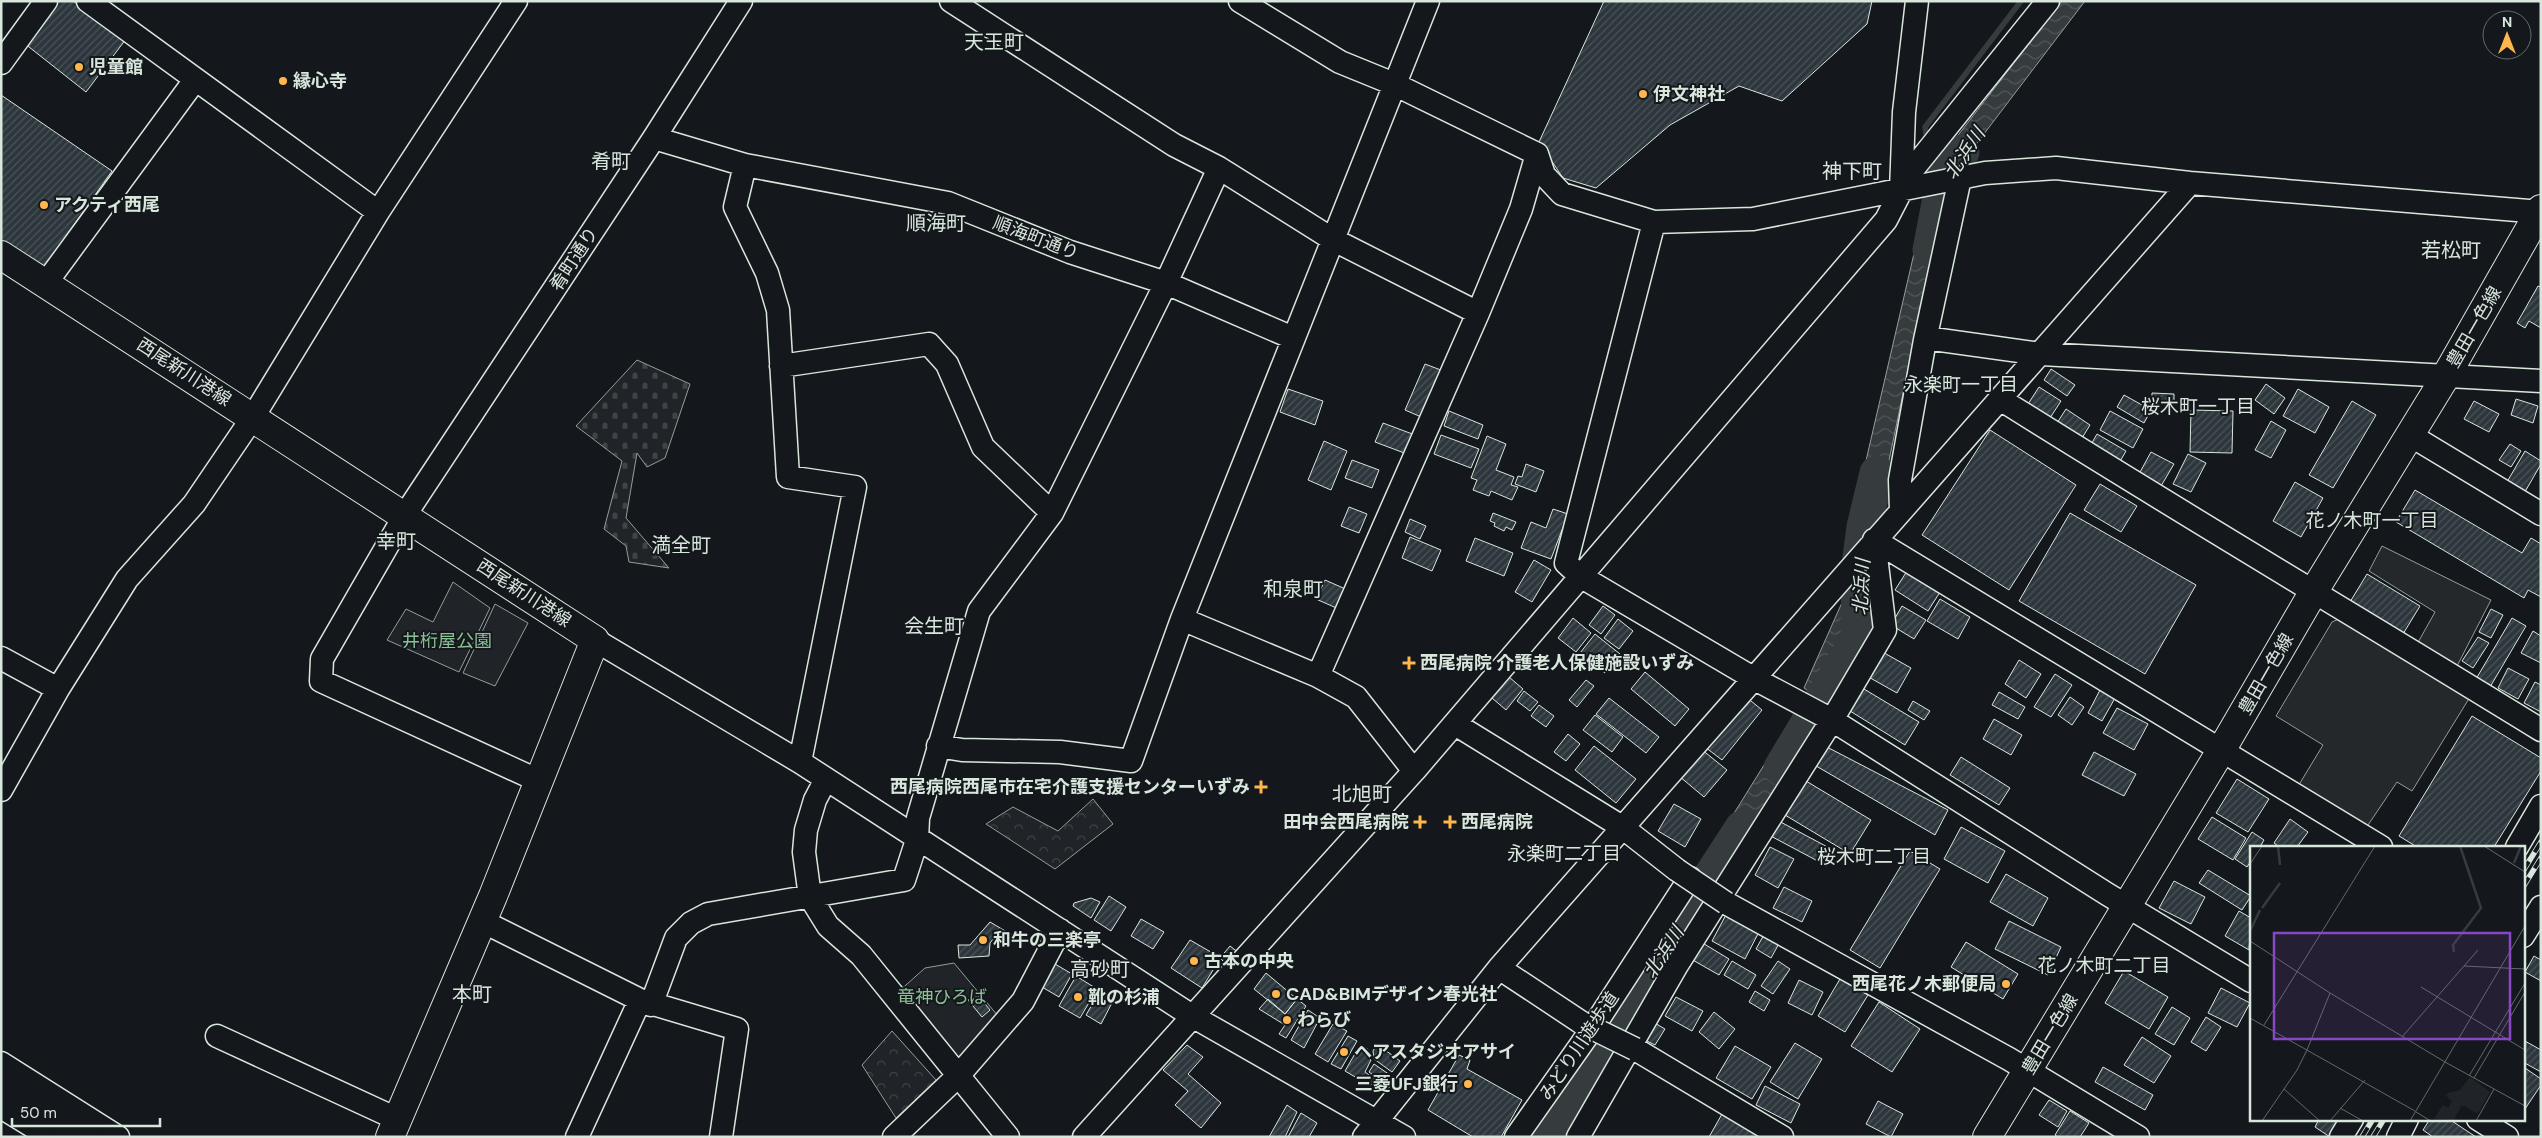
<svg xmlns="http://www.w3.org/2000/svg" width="2542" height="1138" font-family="'DM Sans','Noto Sans JP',sans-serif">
<defs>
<pattern id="forest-crowns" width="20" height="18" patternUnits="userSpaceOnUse" patternTransform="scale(1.25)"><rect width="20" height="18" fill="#202428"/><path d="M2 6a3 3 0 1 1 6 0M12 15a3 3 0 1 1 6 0" fill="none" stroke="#404447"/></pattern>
<pattern id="cemetery-stones" width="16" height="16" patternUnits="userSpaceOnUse" patternTransform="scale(1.25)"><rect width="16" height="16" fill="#202428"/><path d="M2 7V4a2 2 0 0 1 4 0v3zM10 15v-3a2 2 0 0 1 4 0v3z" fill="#404447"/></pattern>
<pattern id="water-waves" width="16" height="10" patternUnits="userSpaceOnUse" patternTransform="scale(1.25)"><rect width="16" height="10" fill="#363b3e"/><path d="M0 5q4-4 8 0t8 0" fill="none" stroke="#525759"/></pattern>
<pattern id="building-hatch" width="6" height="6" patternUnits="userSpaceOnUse" patternTransform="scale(1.25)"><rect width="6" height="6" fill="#2c363c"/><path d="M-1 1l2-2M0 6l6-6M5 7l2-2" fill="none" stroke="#4a5358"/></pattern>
</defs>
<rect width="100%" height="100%" fill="#14181c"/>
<!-- forest -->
<path fill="url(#forest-crowns)" stroke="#939e99" d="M1093,799l20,25 -58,45 -69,-45 27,-17 45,24z
M892,1031l44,49 -40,38 -34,-53z"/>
<!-- cemetery -->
<path fill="url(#cemetery-stones)" stroke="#939e99" d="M637,360l53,24 -25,74 -18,9 -10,-14 -11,65 43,50 -40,-6 -3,-16 -22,-17 18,-68 -46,-35z"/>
<!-- park -->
<path fill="#202428" stroke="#939e99" d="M453,582l37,26 -31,64 -72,-32 19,-31 27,13z
M495,604l33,19 -33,63 -32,-13z
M954,963l44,53 -40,49 -61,-72 28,-25z"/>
<!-- parking -->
<path fill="#24282b" stroke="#939e99" d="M2382,546l109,54 -35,68 -40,-22 19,-34 -66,-41z
M2341,618l129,79 -58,94 -15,-9 -31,46 -69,-40 26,-43 -47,-29 56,-94z"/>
<!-- water -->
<path fill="url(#water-waves)" stroke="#939e99" d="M2062,1h23l-130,171 -20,-7z
M1943,203l-64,305 -30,26 76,-328z
M1873,568l-4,65 -41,72 -24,-17 44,-99z
M1792,720l21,10 -88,143 -20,-13z
M1693,886l12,8 -76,134 -17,-9z
M1597,1040l18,8 -52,89h-36z"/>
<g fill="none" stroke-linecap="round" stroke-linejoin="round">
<!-- stream -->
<path stroke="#363b3e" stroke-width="5.5" d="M1927,141l-2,-14 96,-126
M1930,158l3,20
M1935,187l4,23"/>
<!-- river -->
<path stroke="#363b3e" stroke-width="35" d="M1930,250l14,-73 18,-25
M1781,768l77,-129 1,-74 5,-38 13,-54
M1683,919l59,-91
M1545,1137l98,-155"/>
</g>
<!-- building -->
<path fill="url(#building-hatch)" stroke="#d8e6dc" d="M55,1h18l53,38 -40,53 -62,-49z
M1604,1h268l-5,23 -85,77 -43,-15 -69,39 -74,63 -33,-10 -24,-36z
M1,95l111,76 -68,96 -43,-27z
M2538,286l3,1v41l-12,-7 -4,7 -8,-5z
M1425,364l21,8 -20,47 -21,-9z
M2051,369l24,16 -8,11 -23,-16z
M2266,384l19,14 -11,16 -19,-14z
M2039,387l22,14 -11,17 -22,-14z
M1288,389l35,12 -8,24 -35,-13z
M2298,389l31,18 -14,26 -32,-17z
M2152,393l22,1v11l-22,-1z
M2124,395l27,15 -7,13 -27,-16z
M2516,399l22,7 -5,17 -22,-8z
M2352,401l24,14 -43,73 -24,-13z
M2474,401l25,13 -10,18 -25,-13z
M2066,409l24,16 -8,13 -25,-15z
M2191,410l42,1 -1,42 -42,-1z
M1449,411l34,14 -5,14 -34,-13z
M2110,411l33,18 -10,19 -33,-18z
M2271,421l15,9 -15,28 -16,-8z
M1383,423l32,12 -8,19 -32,-12z
M1990,430l86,55 -67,105 -87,-55z
M2097,434l29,17 -8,14 -29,-17z
M1441,435l38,14 -8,19 -37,-14z
M1487,436l19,8 -10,26 18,7 -3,8 7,2 -6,13 -21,-9 -2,5 -16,-6 4,-10 -6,-2z
M1324,441l23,10 -16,39 -23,-10z
M2510,444l11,7 -10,16 -12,-7z
M2525,451l16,10v3l-19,33 -18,-10z
M2151,452l23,12 -13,22 -22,-12z
M2188,454l18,9 -15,29 -18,-8z
M1352,460l27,10 -7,18 -27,-10z
M1526,464l18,7 -8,21 -21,-8 3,-8 4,1z
M2295,482l28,16 -22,39 -28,-16z
M2100,484l37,22 -16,26 -37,-22z
M2415,490l107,63 9,-15 10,6v53l-13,-7 -4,8 -128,-76z
M1349,507l18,7 -8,19 -18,-7z
M1553,509l15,5 -17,45 -30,-11 10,-26 15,6z
M1493,513l23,9 -4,8 -6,-3 -2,4 -10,-5 1,-3 -5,-2z
M2070,513l126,72 -51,89 -126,-73z
M1410,519l16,7 -6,13 -15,-7z
M1410,537l31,13 -9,21 -30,-13z
M1475,538l38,15 -9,23 -38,-15z
M1534,560l17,10 -19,32 -17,-10z
M1907,571l33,21 -12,19 -33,-21z
M2367,574l53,32 -17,28 -53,-32z
M1325,580l25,11 -9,19 -25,-11z
M1940,599l30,18 -12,22 -31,-18z
M1603,606l12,9 -14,19 -12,-9z
M1902,606l24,14 -12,19 -23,-14z
M2491,609l12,6 -12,23 -12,-6z
M1573,618l18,15 -15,19 -18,-14z
M2512,618l14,8 -36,61 -14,-8z
M1618,619l15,12 -14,18 -15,-11z
M2533,631l8,5v27l-20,-10z
M1595,634l25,20 -15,19 -25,-20z
M2478,637l11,6 -16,25 -11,-7z
M1879,650l32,18 -14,25 -32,-18z
M2019,660l22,14 -15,24 -21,-14z
M2508,668l21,11 -11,20 -20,-11z
M1645,672l44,37 -14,17 -44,-37z
M2055,674l17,11 -21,32 -17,-10z
M1509,677l14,12 -17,21 -14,-12z
M1586,680l8,6 -17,21 -8,-7z
M2535,682l6,3v27l-17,-9z
M1864,689l55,33 -14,23 -55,-34z
M2100,690l15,8 -13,23 -14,-8z
M1524,691l14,11 -8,9 -13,-10z
M1999,692l26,15 -7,12 -26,-14z
M1745,696l17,14 -40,50 -17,-13z
M2070,697l14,10 -12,18 -14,-10z
M1609,698l50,39 -13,16 -50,-39z
M1913,701l17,10 -6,9 -16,-10z
M1539,705l15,11 -8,11 -15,-11z
M2117,708l31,16 -14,26 -31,-17z
M1595,715l28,22 -11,15 -29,-22z
M2472,716l69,42v13l-47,76h-77l-18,-11z
M1994,719l28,16 -11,20 -28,-16z
M1568,734l12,10 -14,17 -12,-9z
M1594,746l42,33 -20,24 -41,-33z
M1825,746l123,64 -13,25 -124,-72z
M1701,749l26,21 -23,27 -25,-21z
M2094,752l42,22 -12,22 -42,-21z
M1961,757l49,31 -11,17 -49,-30z
M1801,778l70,42 -21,34 -70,-42z
M2237,779l32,20 -21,33 -32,-19z
M1674,804l27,15 -16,28 -27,-16z
M2212,817l34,21 -13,22 -35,-21z
M1775,819l60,32 -8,15 -60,-32z
M2290,819l18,13 -11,15h-18l-5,-4z
M1961,827l44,24 -17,32 -44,-24z
M2252,832l12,8 -4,7h-9v14l-4,6 -12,-8z
M1770,847l24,12 -16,29 -23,-13z
M1910,851l30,18 -60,99 -30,-18z
M2208,870l43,26 -9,14 -43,-27z
M2006,874l42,24 -15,28 -43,-24z
M2174,881l31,16 -14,27 -32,-16z
M1784,887l28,14 -10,21 -29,-14z
M1109,896l17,11 -15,24 -17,-11z
M1091,898l9,4 -9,16 -18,-12 1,-3z
M1728,911l33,17 -16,31 -33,-18z
M2239,911l12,7 -2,32 -24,-14z
M1141,919l23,13 -11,17 -22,-13z
M2009,921l52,26 -13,28 -53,-26z
M990,922l22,13 -6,7 -8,-4 -2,3 -3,-2 -3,4 -1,13 -30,2 -1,-13h12z
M1766,931l15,9 -10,18 -15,-9z
M1190,940l26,15 -9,12 6,3 -11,18 -31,-20z
M1701,942l28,17 -10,16 -28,-16z
M1966,942l52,32 -15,25 -52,-32z
M1230,946l9,7 -11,13 -8,-8z
M2534,956l7,4v21l-16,-9z
M1732,961l24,14 -8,14 -24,-14z
M1778,961l12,8 -17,25 -12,-8z
M1055,964l17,10 -13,23 -17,-10z
M2124,971l44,26 -19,32 -44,-26z
M1266,973l31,26 -12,15 -31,-25z
M1076,976l21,13 -17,29 -21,-12z
M1840,979l28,16 -23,37 -27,-16z
M1799,980l24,12 -11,23 -24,-12z
M2221,988l29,15 -13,24 -29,-14z
M1100,991l14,8 -13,25 -15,-9z
M1755,991l15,9 -6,11 -15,-9z
M976,993l14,17 -8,7 -14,-17z
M1676,997l27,14 -11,20 -27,-15z
M1268,999l17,15 12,-15 9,7 -20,32 -7,-4 6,-9 -26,-16z
M1879,1002l41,27 -28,43 -41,-26z
M2172,1007l18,11 -16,27 -19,-11z
M1308,1010l12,8 -16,30 -13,-8z
M1714,1012l21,17 -16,20 -20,-17z
M2206,1017l15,10 -15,24 -15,-9z
M1653,1022l12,7 -10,16 -12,-6z
M1333,1024l14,7 -19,31 -13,-8z
M1348,1036l9,5 -16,28 -10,-5z
M2142,1037l29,19 -17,27 -30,-18z
M2525,1041l16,9v22l-18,-10z
M1795,1043l27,16 -24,40 -28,-17z
M1377,1044l23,17 -8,11 -18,-13 -1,-8z
M1187,1045l16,12 -15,17 33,29 -20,25 -26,-23 13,-14 -25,-21z
M1360,1045l8,4 -3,6 6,5 -6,12 15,11 -11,2 -24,-14z
M1735,1046l36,21 -19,32 -36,-21z
M1459,1055l11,5 -3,9 55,31 -21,37h-28l-45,-27z
M1374,1064l16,11 -7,7 -14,-10z
M2103,1067l50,28 -8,15 -50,-28z
M2525,1068l16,11v6l-18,27z
M1765,1086l35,18 -9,19 -35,-18z
M2049,1100l18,11 -9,16 -19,-12z
M1878,1101l25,13 -12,23 -25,-13z
M1287,1105l10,7 -12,25h-16z
M2070,1111l19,12 -9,14h-22l-3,-2z
M1301,1113l16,10 -8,14h-21z
M1722,1114l40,23h-53z
M2319,1119h24l-13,18 -15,-10z
M2430,1119h19l27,18h-43l-10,-7z"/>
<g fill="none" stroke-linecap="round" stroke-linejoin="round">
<!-- minor casing -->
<g stroke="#d8e6dc" stroke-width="25">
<path id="minor" d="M88,1l290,211
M951,1l223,144 45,23 113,71 146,74
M1240,1l100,61 54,22 143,70 7,21 18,19 92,28 99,-3 232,-46 71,-5 134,15 351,29
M1,63l45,-62
M654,138l91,27 203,38 122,49 96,31 127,55
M745,165l-10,42 32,66 11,37 10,167 67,10 -55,275
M1901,184l147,-183
M1654,222l-88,341 14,13 173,102 79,42 275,174 144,87
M46,283l149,-203
M1926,338l115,16 500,27
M781,366l148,-22 18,20 36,83 69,66
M2000,399c179,113 361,220 541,331
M2410,435l131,79
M1901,510l-1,-30 25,-140 35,-162 6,-1
M1874,540l507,307
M1182,619l136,57
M595,640l205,122 392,254 212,121
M1,658l57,31
M1455,724l167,103 55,43
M938,746l24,4 98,2 71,9 51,-142 246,-618
M1414,771l-58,-74 -38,-21 160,-363 43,-104 16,-55
M826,779l-11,21 -9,30 -2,22 6,45 18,29 33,29 147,182
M537,780l-216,-99 1,-22 83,-144 249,-377 87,-137
M1,790l57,-101 69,-110 67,-75 59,-87 125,-205 138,-211
M2517,847l24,-41
M1726,903l283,156 129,78
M482,921l158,79 97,29 -16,108
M2523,936l18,-29
M1499,968l83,55
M651,1005l25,-67 15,-15 17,-9 196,-34 13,-40 1,-22 61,-207 73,-98 114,-230 53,-115
M217,1036l180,83
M1635,1049l147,88
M1,1063l117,74
M1,1107l49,30
M2478,1119l29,18
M577,1137l63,-137
M894,1137l64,-61 65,-75 37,-71
M1084,1137l330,-366 472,-551 15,-29 3,-79 13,-111
M1364,1137l135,-169 691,-785
M1516,1137l76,-108 98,-151
M1578,1137l99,-172 155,-245 53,-90 -11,-90
M2341,1137l11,-18
M2398,1137l9,-18"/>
</g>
<!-- major casing -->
<g stroke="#d8e6dc" stroke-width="30">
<path id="major" d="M1,255l594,385 -102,256 -103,241
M1,1088l85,49
M1987,1137l235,-388 92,-158 132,-215 95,-167"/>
</g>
<!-- minor -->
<use href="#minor" stroke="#14181c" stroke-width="22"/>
<!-- major -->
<use href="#major" stroke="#14181c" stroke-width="28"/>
<!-- rail casing -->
<g stroke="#d8e6dc" stroke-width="5.5">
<path id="rail" d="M2523,871l18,-29
M2523,887l18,-29
M2362,1137l11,-18
M2373,1137l11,-18"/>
</g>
<!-- rail -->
<use href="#rail" stroke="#14181c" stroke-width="4" stroke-dasharray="11" stroke-linecap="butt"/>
<!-- minor-bridge casing -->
<g stroke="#d8e6dc" stroke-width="25" stroke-linecap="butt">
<path id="minor-bridge" d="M1677,870l49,33
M1582,1023l53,26"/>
</g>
<!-- minor-bridge -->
<use href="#minor-bridge" stroke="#14181c" stroke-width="22"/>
</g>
<!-- markers -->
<g fill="#ffb74d" stroke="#14181c" stroke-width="2">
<circle cx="79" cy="67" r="5"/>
<circle cx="283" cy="81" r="5"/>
<circle cx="1643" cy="94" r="5"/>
<circle cx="44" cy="205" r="5"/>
<path d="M1406.5 655.5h5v5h5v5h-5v5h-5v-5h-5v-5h5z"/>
<path d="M1258.5 779.5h5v5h5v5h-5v5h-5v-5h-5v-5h5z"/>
<path d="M1417.5 814.5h5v5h5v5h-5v5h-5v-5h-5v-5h5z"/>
<path d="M1447.5 814.5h5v5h5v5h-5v5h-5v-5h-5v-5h5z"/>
<circle cx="983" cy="940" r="5"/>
<circle cx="1194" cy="961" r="5"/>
<circle cx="2006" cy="984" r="5"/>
<circle cx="1276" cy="994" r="5"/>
<circle cx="1078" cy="997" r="5"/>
<circle cx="1287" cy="1020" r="5"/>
<circle cx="1344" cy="1052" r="5"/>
<circle cx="1468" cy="1084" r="5"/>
</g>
<g text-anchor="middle" stroke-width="4" stroke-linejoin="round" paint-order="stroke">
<!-- poi labels -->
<g font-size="18" font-weight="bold" fill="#d8e6dc" stroke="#14181c" text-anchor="start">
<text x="89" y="73">児童館</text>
<text x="293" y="87">縁心寺</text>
<text x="1653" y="100">伊文神社</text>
<text x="54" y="211">アクティ西尾</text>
<text x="1420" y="669">西尾病院 介護老人保健施設いずみ</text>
<text x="1250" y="793" text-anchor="end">西尾病院西尾市在宅介護支援センターいずみ</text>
<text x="1409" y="828" text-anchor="end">田中会西尾病院</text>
<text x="1461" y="828">西尾病院</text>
<text x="993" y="946">和牛の三楽亭</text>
<text x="1204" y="967">古本の中央</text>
<text x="1996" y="990" text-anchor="end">西尾花ノ木郵便局</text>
<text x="1286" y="1000">CAD&amp;BIMデザイン春光社</text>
<text x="1088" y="1003">靴の杉浦</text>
<text x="1297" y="1026">わらび</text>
<text x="1354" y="1058">ヘアスタジオアサイ</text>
<text x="1458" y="1090" text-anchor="end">三菱UFJ銀行</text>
</g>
<!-- street labels -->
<g font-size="18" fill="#d8e6dc" stroke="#14181c">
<text transform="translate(1036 238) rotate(21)" y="6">順海町通り</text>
<text transform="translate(574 259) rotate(-57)" y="6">肴町通り</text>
<text transform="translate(2474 327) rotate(-60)" y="6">豊田一色線</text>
<text transform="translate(184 372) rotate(33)" y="6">西尾新川港線</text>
<text transform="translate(524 593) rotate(33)" y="6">西尾新川港線</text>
<text transform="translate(2266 674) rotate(-60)" y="6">豊田一色線</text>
<text transform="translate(2050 1034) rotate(-59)" y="6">豊田一色線</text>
<text transform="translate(1579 1046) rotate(-56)" y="6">みどり川遊歩道</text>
</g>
<!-- park labels -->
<g font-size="18" fill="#8ac095" stroke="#14181c">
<text x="447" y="647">井桁屋公園</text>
<text x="942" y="1003">竜神ひろば</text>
</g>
<!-- water labels -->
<g font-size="19" font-style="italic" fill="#d8e6dc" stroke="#14181c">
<text transform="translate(1964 153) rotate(-56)" y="7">北浜川</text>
<text transform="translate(1861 587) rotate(-87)" y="7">北浜川</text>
<text transform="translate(1663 952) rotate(-57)" y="7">北浜川</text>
</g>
<!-- neighbourhood labels -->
<g font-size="19" fill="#d8e6dc" stroke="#14181c">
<text x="1961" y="391">永楽町一丁目</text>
<text x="2198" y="413">桜木町一丁目</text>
<text x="2372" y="527">花ノ木町一丁目</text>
<text x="1564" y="860">永楽町二丁目</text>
<text x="1874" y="863">桜木町二丁目</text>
<text x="2104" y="972">花ノ木町二丁目</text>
</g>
<!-- quarter labels -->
<g font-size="20" fill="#d8e6dc" stroke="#14181c">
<text x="994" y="49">天王町</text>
<text x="611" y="168">肴町</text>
<text x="1852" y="178">神下町</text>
<text x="936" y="230">順海町</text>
<text x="2451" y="257">若松町</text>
<text x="396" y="548">幸町</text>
<text x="681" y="552">満全町</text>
<text x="1293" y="596">和泉町</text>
<text x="934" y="633">会生町</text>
<text x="1362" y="801">北旭町</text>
<text x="1100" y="976">高砂町</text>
<text x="472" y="1001">本町</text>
</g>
</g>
<!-- overview -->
<g transform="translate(2250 846)">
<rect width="275" height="275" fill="#14181c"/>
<path d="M220,231l20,15 -11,20 -3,1 -14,-8 -8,14 8,2 -28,-2 9,-14 5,3 4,-7 -6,-5 2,-3 12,-3z" fill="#202428"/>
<path fill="none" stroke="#363b3e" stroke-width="2.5" d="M28,0l2,19M264,17l7,-17M12,62l18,-25M0,85l10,-21M204,106l-1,-7 28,-37 -21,-62"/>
<path fill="none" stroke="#626a69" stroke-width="1" d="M234,0l41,26M0,18l12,-18M0,95l80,52 -23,57M214,120l61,3M171,141l104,63M80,147l115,69M0,172l165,93M14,179l111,-179M152,191l76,-87M195,216l80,44M219,230l56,-93M224,232l51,-86M34,243l36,32M90,262l23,13M166,266l15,9M12,275l35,-51 10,-20M80,275l35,-41M160,275l115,-195M226,275l18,-32"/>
<path fill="#8948c3" fill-opacity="0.15" stroke="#8948c3" stroke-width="2.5" d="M24,87h236v106h-236z"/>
<rect width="275" height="275" fill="none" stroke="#d8e6dc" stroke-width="2.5"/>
</g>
<!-- border -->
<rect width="2542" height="1138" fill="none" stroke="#d8e6dc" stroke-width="5"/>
<!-- north arrow -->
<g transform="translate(2507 35)"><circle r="24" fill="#14181c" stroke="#626a69"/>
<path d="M0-4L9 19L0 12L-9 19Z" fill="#ffb74d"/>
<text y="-8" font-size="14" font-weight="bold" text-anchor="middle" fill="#d8e6dc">N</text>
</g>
<!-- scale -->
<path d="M12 1118v8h148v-8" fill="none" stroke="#d8e6dc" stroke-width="2.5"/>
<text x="20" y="1118" font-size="15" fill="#d8e6dc" stroke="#14181c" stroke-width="4" paint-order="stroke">50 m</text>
</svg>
